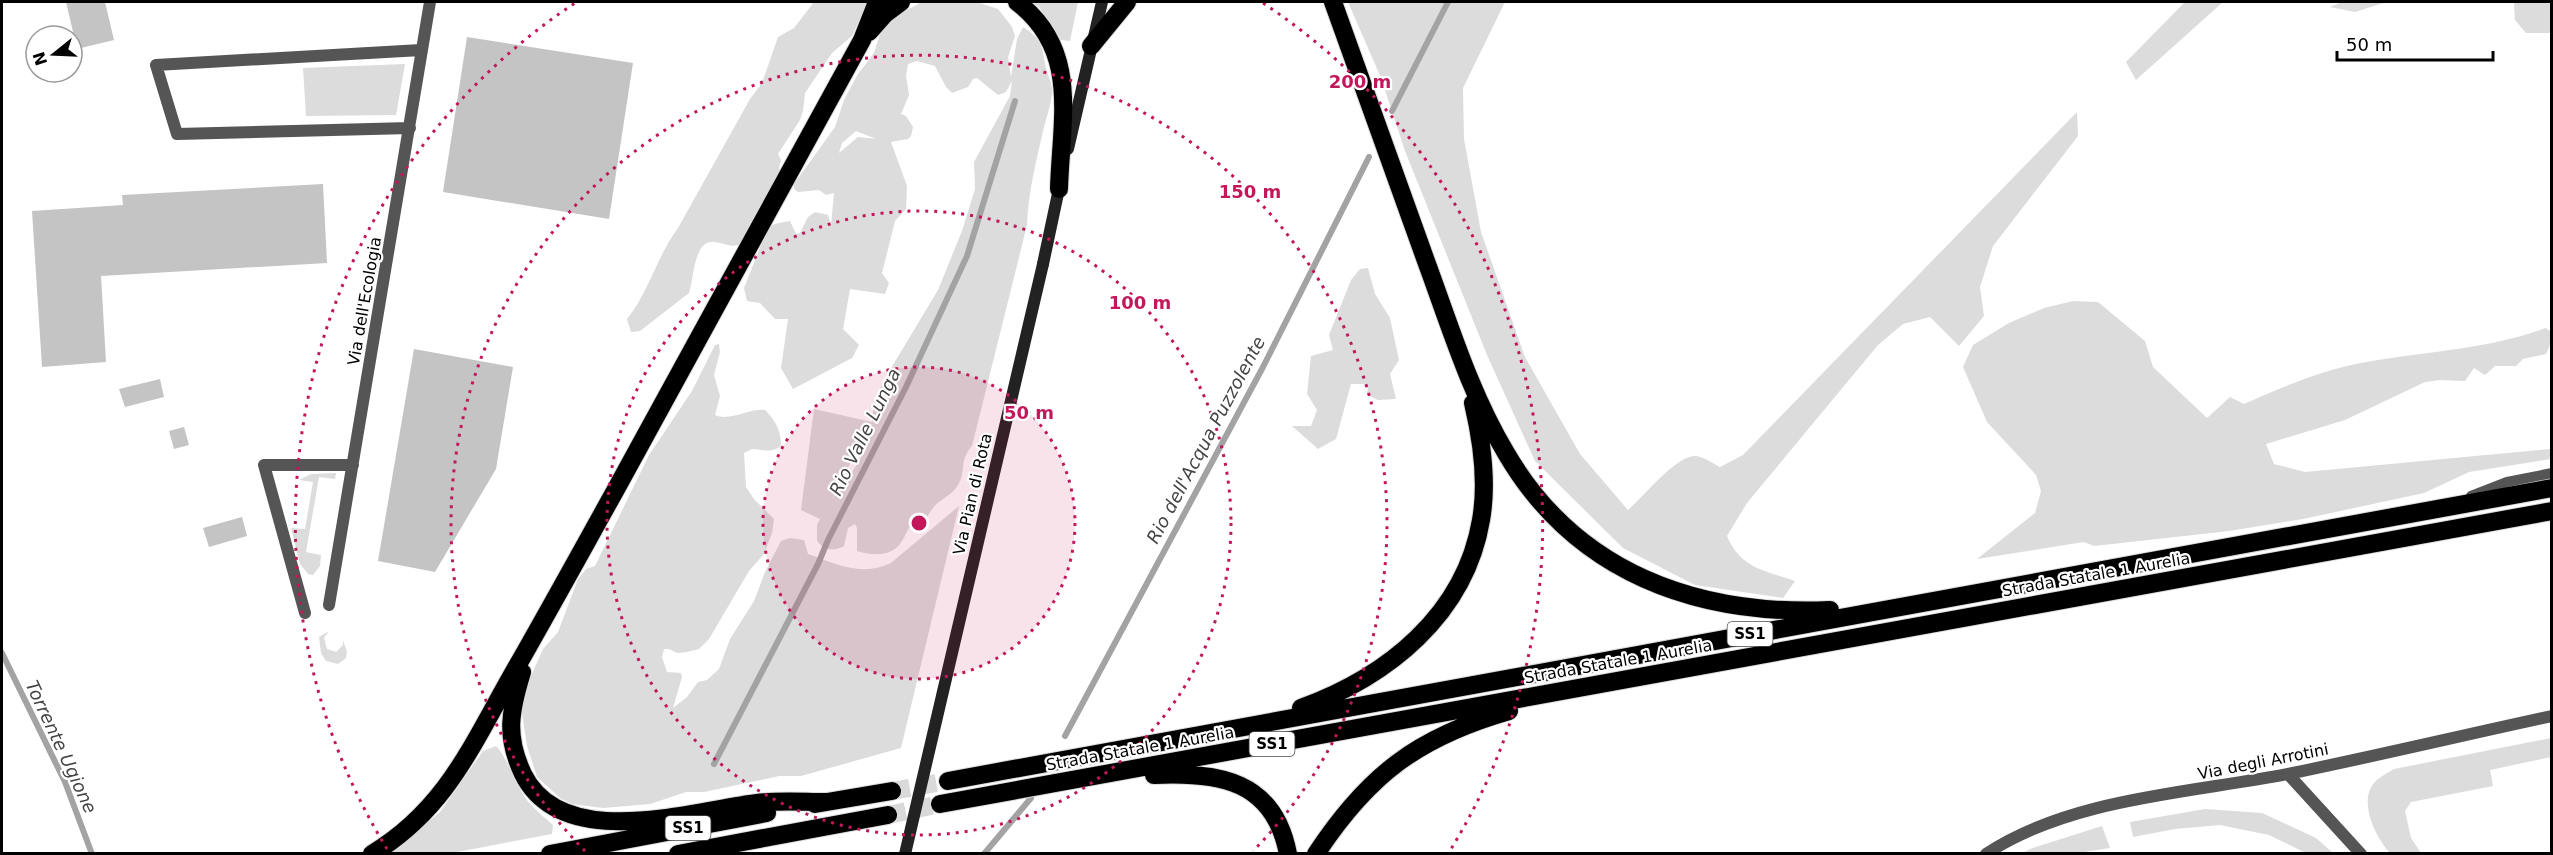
<svg xmlns="http://www.w3.org/2000/svg" width="2553" height="855" font-family="'DejaVu Sans',sans-serif">
<rect width="100%" height="100%" fill="#fff"/>
<!-- green -->
<path fill="#dcdcdc" fill-rule="evenodd" d="M814,2h53l-15,34 -20,17 -27,40 -2,18 -3,9 -22,34 3,6 -2,8 5,9 -37,66c-20,5 -14,2 -32,-1 -22,-3 -21,38 -26,51l-49,38 -9,1 -4,-13c22,-27 30,-63 51,-91l72,-129 12,-16 16,-46 16,-9z
M922,2h55l21,7 14,18 3,9 -7,21 3,20 6,-38 6,-12c19,12 19,19 23,41 2,8 6,15 6,22 0,13 -6,28 -9,41 -7,31 -15,62 -16,94l-55,221c-14,16 -5,24 -14,39 -6,11 -19,14 -25,23 -9,12 -4,12 -19,21l-5,-1c-3,4 -4,9 -7,13 -9,16 -30,15 -45,10v-23l-2,-4 -7,4 -4,18c-10,6 -22,4 -27,-6v-15l3,-6 -19,-9 13,-101 58,13 2,-19 10,-23 54,-90 24,-59 13,-42 -1,-27 36,-66 2,-15 -6,11 -8,3 -21,-17 -4,1 -5,8 -16,6 -6,-6 -11,-21 -18,-5 -9,3 -2,12 3,19 -8,19 5,2 7,11 -2,9 -3,3 -17,3 16,44 -1,23 -11,12 -13,52 7,10 -4,11 -35,-5 -7,40 16,16 -7,13 -59,31 -12,-21 7,-49h-13l-15,-16 -13,-2 -3,-13c4,-9 22,-59 27,-62 5,-3 13,-4 19,-5l6,13 4,-1 8,-16 7,-5 13,3 3,10 3,-32 -8,2 -7,-5 -21,2 -4,-3v-5l41,-57 9,-27 14,-26 16,-21 7,-22 18,-17zM856,131l20,8 -18,-2 -19,16 3,-10zM871,423c2,26 -24,56 -39,76z
M1031,2h47l-8,39 -9,-1 -22,-33z
M1348,2h157l-42,86 1,51 17,93 44,125 55,97 48,56c15,-13 47,-53 66,-54 9,0 18,7 26,11l23,-12 334,-343 1,24 -85,110 -13,41 4,29 -25,30 -29,-29 -27,7 -25,21 -131,158 -20,33c14,33 37,34 68,45l-12,17 -88,-13 -72,-37 -88,-87 -48,-106 -82,-204 -24,-73z
M2185,2h38l-87,78 -10,-18z
M2342,2h45l-32,10 -25,-5z
M2514,2h37v31h-25l-11,-13z
M405,64l-9,51 -90,1 -3,-48z
M1368,268l7,26 15,24 9,42 -9,14 6,25 -18,1 -11,-5 1,-6 -4,-5h-13l-15,55 -18,10 -26,-23h19l6,-16 -10,-16 4,-38 22,-6 -4,-15 22,-55 9,-11z
M2073,301l25,1 47,39 8,26 54,51 23,-21 14,7c36,-16 73,-32 112,-40 65,-13 126,-13 190,-36l6,5 -1,10 -5,11 -23,5 -7,7h-21l-10,9 -11,-7 -9,13 -25,-1 -15,2 -80,38 -79,24 8,20 31,8 246,-23v10l-82,13 -45,21 -121,26 -74,12 -135,15 -10,-4 -107,17 58,-46 6,-22 -5,-16 -49,-53 -24,-55 10,-22 36,-22 35,-15z
M719,344l1,8 -6,23 6,21 -5,19c15,7 34,-7 50,-5 11,11 16,21 16,36 -11,8 -18,3 -29,3l-8,4 2,34 8,12 20,20 -2,14 -8,21 -15,17 -40,68 -10,10 -12,3 -10,1 -8,-4h-5l-2,8 5,15 14,1 1,4 -9,31 14,-11 11,-15 9,-2 12,-11 11,-30 24,-38 11,-29 16,-31 9,-3 14,2 4,14c28,10 54,23 83,9l68,-57 -58,242 -100,28h-22l-75,16h-18l-36,12 -47,4 -31,-4 -12,-6 -23,-21 -10,-31 -6,-40 3,-14 19,-43 15,-17 20,-53 8,-10 9,-3 54,-111 43,-64 23,-46z
M336,473l-1,6 -16,-2 -13,75 15,3 -1,11 -7,9 -5,-1 -8,-10 -9,-36 14,1 8,-47 -14,-2 12,-6z
M329,631l-5,7 3,11 9,3 7,-7v-5l4,12 -1,6 -8,6 -12,-3 -5,-8 -2,-16z
M2551,738v19l-61,13 3,16 -82,16 -6,9 6,27 10,15h-31c-14,-15 -32,-51 -16,-70 5,-6 14,-10 20,-14z
M496,746c11,11 19,37 30,53 7,9 18,18 27,26l-1,9 -100,19h-61l49,-41 43,-61z
M2205,809l57,4 54,25 17,15h-27l-37,-18 -49,-10 -45,4 -42,8 -3,-15z
M2102,826l8,22 -32,5h-55l7,-4z"/>
<g fill="none" stroke-linecap="round" stroke-linejoin="round">
<!-- stream -->
<path stroke="#a3a3a3" stroke-width="6" d="M1392,111l56,-109
M2,653l63,129 27,72
M1065,736l198,-369 106,-210
M714,764l104,-200 10,-24 78,-153 61,-131 48,-155
M984,854l47,-56"/>
</g>
<!-- building -->
<path fill="#c4c4c4" d="M66,2h39l9,38 -37,9z
M467,37l166,26 -24,156 -166,-27z
M323,184l4,79 -226,13 5,86 -64,5 -10,-156 91,-6 -1,-10z
M414,349l99,18 -17,102 -61,103 -57,-11z
M160,379l4,18 -39,10 -6,-18z
M184,427l5,18 -15,4 -5,-18z
M242,517l5,19 -38,11 -6,-19z"/>
<g fill="none" stroke-linecap="round" stroke-linejoin="round">
<!-- highway-tunnel -->
<path stroke="#d9d9d9" stroke-width="18" stroke-dasharray="18 9" stroke-linecap="butt" d="M892,791l56,-10
M888,815l52,-11"/>
<!-- highway casing -->
<g stroke="#dbdbdb" stroke-width="20">
<path id="highway" d="M1017,2c63,48 44,117 42,187
M1333,2c31,86 62,173 93,259 24,65 44,132 80,192 70,120 191,163 324,157
M869,32l16,-18 16,-12
M1091,46l36,-44
M522,672c-12,39 -17,64 1,102 39,79 168,37 234,29 23,-3 47,-1 69,-1
M1301,708c86,-31 164,-93 180,-188 7,-39 1,-79 -8,-117
M1154,775c65,-3 120,5 134,79
M948,781l1604,-293
M815,804l77,-13
M940,804l1612,-293
M372,854c73,-44 99,-107 140,-179 35,-61 69,-123 103,-184 82,-151 165,-301 247,-451l15,-38
M550,854l217,-41
M678,854l210,-39
M1316,854c52,-79 102,-117 193,-143"/>
</g>
<!-- lane -->
<path stroke="#555" stroke-width="10" d="M2471,496l36,-14 45,-9"/>
<!-- street -->
<path stroke="#555" stroke-width="12" d="M410,128l-233,6 -21,-69 265,-15
M329,605l101,-603
M305,613l-41,-148h89
M2288,774l73,80
M1986,854c84,-56 205,-61 302,-80 88,-18 176,-39 264,-58"/>
<!-- secondary -->
<path stroke="#222" stroke-width="12" d="M1068,149l34,-147
M1043,264l17,-80"/>
<!-- highway -->
<use href="#highway" stroke="#000" stroke-width="18"/>
<!-- secondary-bridge -->
<path stroke="#222" stroke-width="12" d="M905,854l138,-590"/>
</g>
<!-- distance rings -->
<circle cx="919" cy="523" r="156" fill="#c2185b" fill-opacity=".12"/>
<g fill="none" stroke="#c2185b" stroke-width="3" stroke-dasharray="3 6">
<circle cx="919" cy="523" r="156"/>
<circle cx="919" cy="523" r="312"/>
<path d="M585 851A468 468 0 1 1 1253 851"/>
<path d="M387 849A624 624 0 0 1 575 3M1263 3A624 624 0 0 1 1451 849"/>
</g>
<g text-anchor="middle" stroke-width="4.5" stroke-linejoin="round" paint-order="stroke">
<!-- shield labels -->
<g fill="#fff" stroke="#4c4c4c" stroke-width="1.5">
<rect x="1727.5" y="622" width="45" height="24" rx="4.5"/>
<rect x="1249.5" y="732" width="45" height="24" rx="4.5"/>
<rect x="665.5" y="816" width="45" height="24" rx="4.5"/>
</g>
<g font-size="15" font-weight="bold" fill="#000">
<text x="1750" y="639">SS1</text>
<text x="1272" y="749">SS1</text>
<text x="688" y="833">SS1</text>
</g>
<!-- street labels -->
<g font-size="16" fill="#000" stroke="#fff">
<text transform="translate(364 301) rotate(-80)" y="6">Via dell'Ecologia</text>
<text transform="translate(972 494) rotate(-77)" y="6">Via Pian di Rota</text>
<text transform="translate(2096 574) rotate(-10)" y="6">Strada Statale 1 Aurelia</text>
<text transform="translate(1618 661) rotate(-10)" y="6">Strada Statale 1 Aurelia</text>
<text transform="translate(1140 748) rotate(-10)" y="6">Strada Statale 1 Aurelia</text>
<text transform="translate(2263 761) rotate(-11)" y="6">Via degli Arrotini</text>
</g>
<!-- water labels -->
<g font-size="18" font-style="italic" fill="#444" stroke="#fff">
<text transform="translate(865 432) rotate(-64)" y="6">Rio Valle Lunga</text>
<text transform="translate(1206 440) rotate(-62)" y="6">Rio dell'Acqua Puzzolente</text>
<text transform="translate(61 747) rotate(65)" y="6">Torrente Ugione</text>
</g>
</g>
<circle cx="919" cy="523" r="9" fill="#c2185b" stroke="#fff" stroke-width="3"/>
<g font-size="18" text-anchor="middle" font-weight="bold" fill="#c2185b" stroke="#fff" stroke-width="4.5" stroke-linejoin="round" paint-order="stroke">
<text x="1360" y="88">200 m</text>
<text x="1250" y="198">150 m</text>
<text x="1140" y="309">100 m</text>
<text x="1029" y="419">50 m</text>
</g>
<!-- border -->
<rect width="2553" height="855" fill="none" stroke="#000000" stroke-width="6"/>
<!-- north arrow -->
<g transform="translate(54 54) rotate(252)"><circle r="28" fill="#ffffff" stroke="#999999" stroke-width="1.5"/>
<path d="M0-4.5L10 22L0 15L-10 22Z" fill="#000000"/>
<text y="-9" font-size="16" font-weight="bold" text-anchor="middle" fill="#000000">N</text>
</g>
<!-- scale -->
<path d="M2337 51v9h156v-9" fill="none" stroke="#000000" stroke-width="3"/>
<text x="2346" y="51" font-size="18" fill="#000000" stroke="#ffffff" stroke-width="4.5" paint-order="stroke">50 m</text>
</svg>
